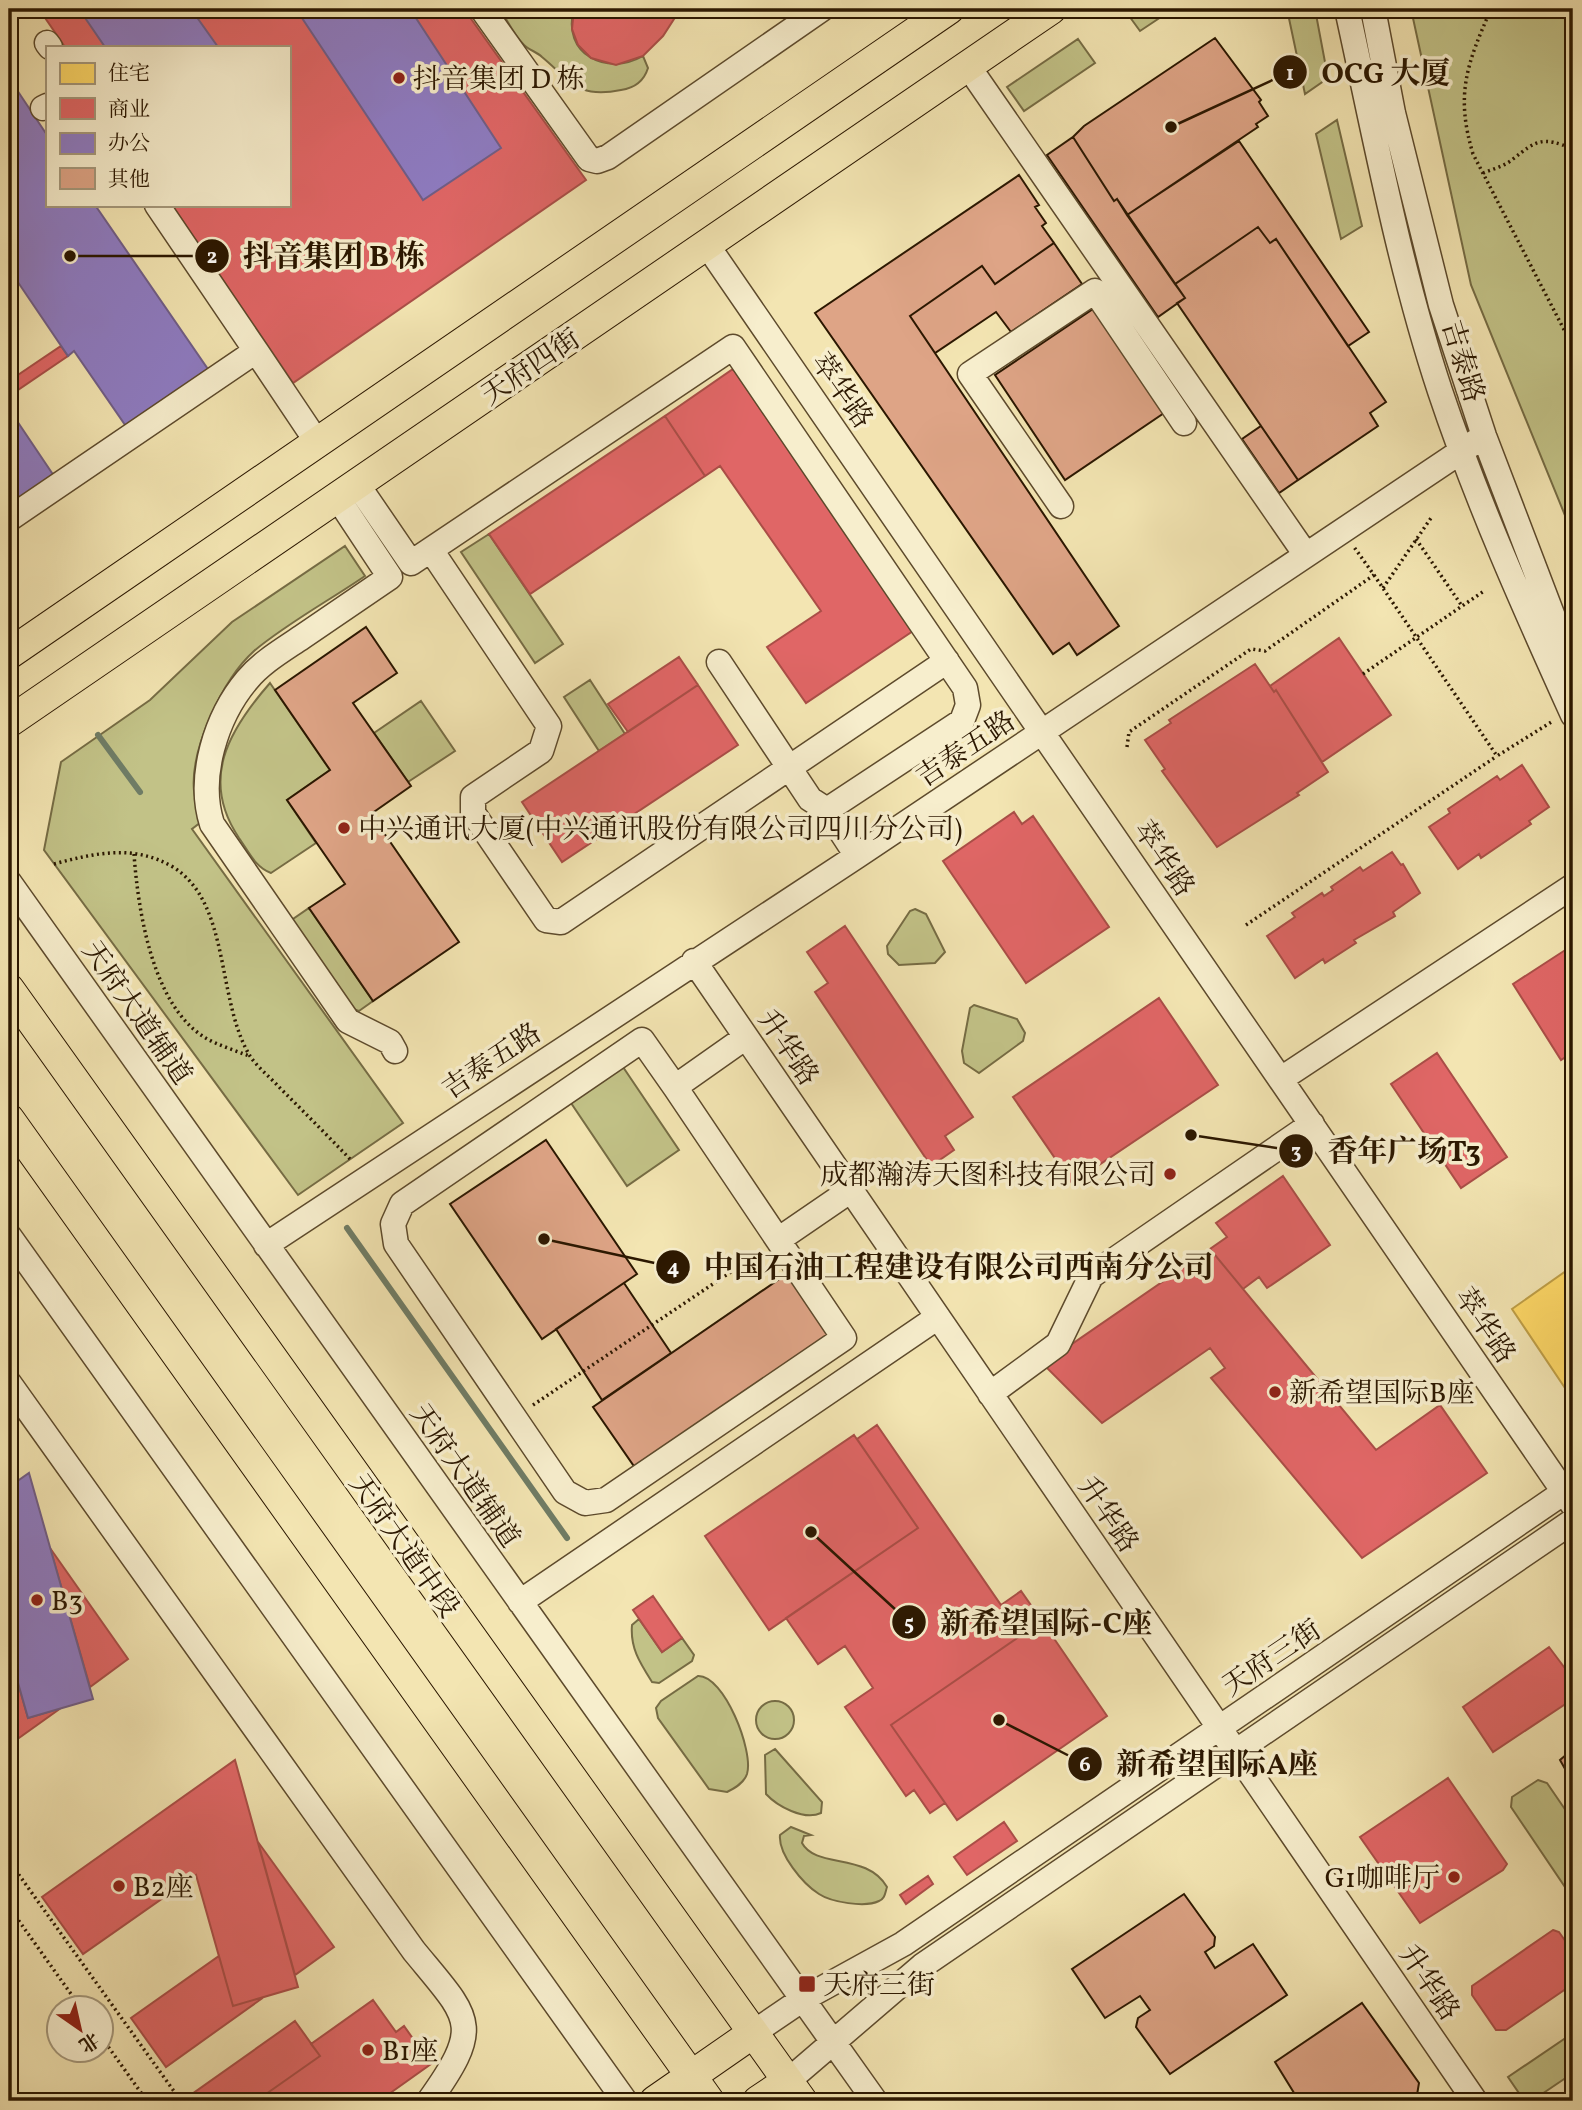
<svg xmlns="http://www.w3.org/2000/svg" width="1582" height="2110" font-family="Vollkorn,'Noto Serif SC',serif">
<rect width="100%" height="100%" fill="#f3e5b2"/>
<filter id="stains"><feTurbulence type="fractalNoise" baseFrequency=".00286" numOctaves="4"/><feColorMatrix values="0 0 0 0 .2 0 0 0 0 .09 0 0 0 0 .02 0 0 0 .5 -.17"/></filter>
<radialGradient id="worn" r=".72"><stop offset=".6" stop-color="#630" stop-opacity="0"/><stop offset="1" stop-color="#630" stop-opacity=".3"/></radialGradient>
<!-- green -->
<path fill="#c2c287" stroke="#766c44" stroke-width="2" d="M500,9h74c-13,45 33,68 69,47l5,12c-4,13 -13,20 -27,22 -44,9 -50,-9 -79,-33 -5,-5 -13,-7 -18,-12 -10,-10 -17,-25 -24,-36z
M1124,9h49l-33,22z
M1287,9h28l13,69 -23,16z
M1411,9h162v526l-102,-250z
M1078,39l17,24 -71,48 -17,-24z
M1337,120l25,106 -21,13 -25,-105z
M489,534l74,110 -28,19 -74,-111z
M345,546l20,30c-35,24 -79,48 -111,75 -31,28 -64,98 -60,140 1,10 5,21 7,31l-9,7 211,294 -105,72 -254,-345 17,-88 89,-62 82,-78z
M590,680l35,54 -26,17 -35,-54z
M270,683l60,87 -43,30 29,43 -45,30c-16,-6 -22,-21 -32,-35 -39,-58 -11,-107 31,-155z
M421,701l34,50 -47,31 -34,-49z
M309,908l64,93 -14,10 -9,-3 -56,-81 -1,-8z
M915,909l11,5 19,38 -10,11 -36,2 -11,-11 -1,-8 23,-35z
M974,1005l43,14 8,14 -2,8 -44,32 -15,-10 -2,-12 8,-43z
M621,1064l58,86 -52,36 -58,-86z
M639,1619l23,33 20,-14 12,17 -2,6 -33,22 -7,-1c-12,-19 -22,-34 -20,-57z
M698,1676c26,-1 56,75 49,98 -3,9 -12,14 -20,18l-18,-3 -51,-71 -2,-10 5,-7z
M756 1720a19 19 0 1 1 38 0a19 19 0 1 1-38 0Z
M775,1749l47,53 -1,11c-17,8 -44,-7 -55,-19l-1,-39z
M1538,1780l9,3 26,38v67l-8,-1 -54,-80 1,-10z
M791,1827l20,8 -7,1 -2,7c14,26 65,9 85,44 -2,6 -2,12 -8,14 -14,7 -48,1 -60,-7 -16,-10 -41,-40 -39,-59z
M1573,2033v40l-40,27 -10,-1 -15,-22z"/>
<!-- homes -->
<path fill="#ffd966" stroke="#bf9f47" stroke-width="2" d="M1573,1266v134l-61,-91z"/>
<!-- shops -->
<path fill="#e06666" stroke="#aa4e47" stroke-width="2" d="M39,9h425l122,171 -293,203 -121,-178h117v-158h-224z
M574,9h113l-11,7 -13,20 -20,20 -27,9 -25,-7 -13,-13 -6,-16z
M61,346l7,10 -59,40v-15z
M733,369l180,262 -107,72 -39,-56 54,-36 -101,-145 -15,10 -40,-60z
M665,416l40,60 -175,118 -41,-60z
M1339,638l52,77 -69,47 -46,-72 -2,2 -4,-6z
M679,657l19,28 -70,47 -20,-28z
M1255,664l19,28 2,-2 52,82 -31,21 2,2 -82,52 -55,-76 3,-2 -20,-29 26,-17 -2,-3z
M698,685l40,60 -176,117 -40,-60z
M1522,765l27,42 -20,14 2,3 -50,34 -2,-4 -21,15 -29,-42 21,-14 -2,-4 49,-33 3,4z
M1014,812l8,12 11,-8 76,111 -83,56 -83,-122z
M1392,852l9,13 2,-1 17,29 -27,19 2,4 -41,24 2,3 -31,20 -2,-4 -28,19 -28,-42 28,-19 -3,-4 30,-20 2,3 9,-6 -2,-3 29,-20 3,4z
M845,926l128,191 -28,19 9,14 -23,16 -116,-174 13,-9 -21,-31z
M1573,945v107l-12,8 -48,-76z
M1159,998l59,87 -146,98 -59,-86z
M1437,1053l70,104 -46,31 -70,-104z
M1283,1176l47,69 -63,43 -8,-11 -16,12 -33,-40 17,-12 -11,-14z
M1210,1249l166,201 64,-45 47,68 -125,85 -151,-180 14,-10 -15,-20 -108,75 -59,-59z
M877,1425l124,180 20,-14 21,30 -151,104 54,78 -15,10 -16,-23 -8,6 -61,-89 28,-19 -28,-42 -27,18 -32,-46 132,-90 -61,-89z
M854,1435l64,93 -149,102 -64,-94z
M50,1548l78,111 -38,28z
M653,1596l29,42 -20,14 -29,-42z
M1042,1621l65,95 -150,104 -66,-95z
M1549,1647l24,32v20l-80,53 -30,-45z
M14,1669l14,49 33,-10 -52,37v-73z
M235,1760l63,227 -65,19 -37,-131 -113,79 -41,-57z
M1448,1778l59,86 -4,6 -83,53 -60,-86z
M1004,1822l13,19 -50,34 -13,-18z
M258,1842l76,105 -39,28z
M928,1876l5,8 -27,20 -6,-9z
M1553,1930l6,2 14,20v32l-67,46h-10l-24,-35v-9z
M219,1956l14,50 31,-9 -98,70 -35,-49z
M373,2000l23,32 8,-6 27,38 -52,37h-123l64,-45 -9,-12z
M295,2021l25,35 -64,45h-69l-2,-2z"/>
<!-- offices -->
<path fill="#8e7cc3" stroke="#705e88" stroke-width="2" d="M79,9h112l27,38h-113z
M296,9h114l91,139 -78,52z
M17,90l30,45v70h48l117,170 -82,57 -56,-81 -6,5 -59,-87v-174z
M9,409l47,70 -47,32z
M29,1473l64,226 -65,19 -19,-67v-164z"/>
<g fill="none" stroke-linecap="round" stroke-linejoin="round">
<!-- stream -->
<path stroke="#6f7c65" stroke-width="6" d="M98,735l42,57
M347,1228l220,310"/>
</g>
<!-- building -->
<path fill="#dea486" stroke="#2b1700" stroke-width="2" d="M1215,38l46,62 -2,2 9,14 -12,8 2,3 -131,88 -10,-16 -3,2 -41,-64 11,-11z
M1073,137l41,64 3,-2 68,99 -27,19 -111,-162z
M1239,141l130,191 -21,14 -72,-107 -6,4 -12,-16 -83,57 -48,-69z
M1019,175l20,30 -4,2 11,16 -4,3 12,17 -59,41 -13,-18 -72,50 209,310 -42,29 -8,-12 -16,11 -238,-341z
M1258,227l12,16 6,-4 110,163 -16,11 8,13 -80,54 -121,-177 8,-5 -10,-14z
M1054,243l28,41 -71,48 -15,-20 -61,41 -25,-37 72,-50 13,18z
M1096,307l71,104 -102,69 -70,-105z
M1261,426l37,54 -19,13 -37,-54z
M366,627l31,46 -44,30 58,83 -40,28 88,128 -86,59 -64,-93 36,-24 -58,-84 43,-30 -55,-80z
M546,1140l91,134 -95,65 -92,-135z
M791,1271l45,67 -198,134 -45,-65z
M624,1283l47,70 -69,47 -46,-71z
M1573,1749v34l-13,-23z
M1184,1894l31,43 -1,9 -9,6 10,16 38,-24 34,51 -117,79 -34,-47 2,-9 12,-8 -10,-14 -35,22 -33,-49z
M1362,2003l57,80 -2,12 -8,6h-110l-24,-39z"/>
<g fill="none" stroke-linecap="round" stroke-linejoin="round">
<!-- minor casing -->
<g stroke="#5d4a2c" stroke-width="27">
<path id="minor" d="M482,9l107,150 8,2 11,-4 214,-148
M1347,9c28,127 52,258 93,382 37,111 85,218 133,324
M1373,9l20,104 48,192 43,131 89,233
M47,43l3,4
M968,66l338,489
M43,108l4,-2
M157,205l99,146
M707,245l866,1260
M357,484l54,79 322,-216 232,341 3,17 -6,16 -135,89 30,46
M337,497l53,80c-29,20 -59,40 -88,60 -19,13 -40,25 -55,43 -31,37 -50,97 -35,144l136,197 42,21 5,9
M1061,506l-91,-132 125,-83 89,132
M9,519l247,-168 61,91
M431,550l118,176 -8,25 -68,46v16l73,107 15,2 386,-261
M719,662l91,137 17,11
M9,882l866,1219
M694,961l781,1140
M1281,1079l292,-193
M675,1087l169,251 -238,162 -21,3 -20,-11 -169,-248 -3,-20 9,-20 240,-164 33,47 71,-50
M9,1236l616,865
M778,1240l73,-50
M266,1245l591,-389 627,-420
M9,1383l405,568c56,68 70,73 15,150
M990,1394l68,-50 33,-68 221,-152
M520,1602l418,-285
M753,2033l50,-34 100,-55 670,-458
M788,2081l134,-115 651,-445"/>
</g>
<!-- major casing -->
<g stroke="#2b1700" stroke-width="32">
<path id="major" d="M9,654l940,-645
M9,722l1042,-713
M9,989l793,1112
M9,1119l700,982
M655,2101l98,-68
M758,2101l30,-20"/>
</g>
<!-- path -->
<path stroke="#2b1700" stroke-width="3.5" stroke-dasharray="2 3.5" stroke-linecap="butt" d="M1491,9c-24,55 -36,85 -18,145l100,193
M1483,173c10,-4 22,-7 30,-14 24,-19 29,-23 60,-10
M1573,504v2
M1416,539l46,67
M1374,575l123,181 56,-35
M1383,588l48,-70
M1363,674l121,-83
M1127,747l2,-15 122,-83 14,2 109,-76 -20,-28
M134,854c4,56 18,150 70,183 13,8 30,13 45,19
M54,864c41,-11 80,-20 119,3 58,36 43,133 77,189 7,11 20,21 29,31 24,24 48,48 71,72
M1246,925l251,-169
M533,1405l226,-152
M9,1861l172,240
M9,1907l72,101
M102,2038l45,63"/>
<!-- minor -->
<use href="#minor" stroke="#f7eecd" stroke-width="24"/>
<!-- major -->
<use href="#major" stroke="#f3e5b2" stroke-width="30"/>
</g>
<!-- markers -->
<g fill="#8f2418" stroke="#f7eecd" stroke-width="2.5">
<circle cx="399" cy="78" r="7"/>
<circle cx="344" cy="828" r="7"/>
<circle cx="1170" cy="1174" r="7"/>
<circle cx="1275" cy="1392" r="7"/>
<circle cx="37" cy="1600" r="7"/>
<circle cx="1454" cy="1877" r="7"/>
<circle cx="119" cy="1886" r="7"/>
<rect x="798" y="1975" width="18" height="18" rx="3.5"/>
<circle cx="368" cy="2050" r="7"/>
</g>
<g text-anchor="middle" stroke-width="7" stroke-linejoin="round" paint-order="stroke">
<!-- poi labels -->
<g font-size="28" fill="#2b1700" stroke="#f7eecd" text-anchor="start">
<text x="413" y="88">抖音集团 D 栋</text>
<text x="358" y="838">中兴通讯大厦(中兴通讯股份有限公司四川分公司)</text>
<text x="1156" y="1184" text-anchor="end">成都瀚涛天图科技有限公司</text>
<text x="1289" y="1402">新希望国际B座</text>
<text x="51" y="1610">B3</text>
<text x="1440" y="1887" text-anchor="end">G1咖啡厅</text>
<text x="133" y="1896">B2座</text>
<text x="823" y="1994">天府三街</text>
<text x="382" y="2060">B1座</text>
</g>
<!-- street labels -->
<g font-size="28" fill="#2b1700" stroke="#f7eecd">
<text transform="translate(1464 361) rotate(73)" y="10">吉泰路</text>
<text transform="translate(530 366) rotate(-34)" y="10">天府四街</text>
<text transform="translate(843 390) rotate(55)" y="10">萃华路</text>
<text transform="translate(965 748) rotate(-34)" y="10">吉泰五路</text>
<text transform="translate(1165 858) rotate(56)" y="10">萃华路</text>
<text transform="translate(138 1012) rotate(55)" y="10">天府大道辅道</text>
<text transform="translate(789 1047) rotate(56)" y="10">升华路</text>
<text transform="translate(491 1060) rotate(-34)" y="10">吉泰五路</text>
<text transform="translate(1486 1325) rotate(56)" y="10">萃华路</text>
<text transform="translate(466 1475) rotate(55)" y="10">天府大道辅道</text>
<text transform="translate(1109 1514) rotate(56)" y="10">升华路</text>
<text transform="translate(405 1545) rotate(55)" y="10">天府大道中段</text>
<text transform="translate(1271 1657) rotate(-34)" y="10">天府三街</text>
<text transform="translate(1430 1982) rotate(56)" y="10">升华路</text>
</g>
</g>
<!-- callouts -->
<path fill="none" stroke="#2b1700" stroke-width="2.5" d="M1171 127L1290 72M70 256L212 256M1191 1135L1296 1151M544 1239L673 1267M811 1532L909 1622M999 1720L1085 1764"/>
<g fill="#2b1700" stroke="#f7eecd" stroke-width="2.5">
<circle cx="1171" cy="127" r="7"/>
<circle cx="70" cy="256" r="7"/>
<circle cx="1191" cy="1135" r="7"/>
<circle cx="544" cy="1239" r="7"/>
<circle cx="811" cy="1532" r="7"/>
<circle cx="999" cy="1720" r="7"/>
<circle cx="1290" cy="72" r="18"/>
<circle cx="212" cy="256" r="18"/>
<circle cx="1296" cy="1151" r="18"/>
<circle cx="673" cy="1267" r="18"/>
<circle cx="909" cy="1622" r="18"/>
<circle cx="1085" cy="1764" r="18"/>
</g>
<g font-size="21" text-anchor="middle" font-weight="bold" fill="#fff">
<text x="1290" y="80">1</text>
<text x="212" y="263">2</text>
<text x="1296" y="1158">3</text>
<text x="673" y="1274">4</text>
<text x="909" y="1630">5</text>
<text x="1085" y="1771">6</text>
</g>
<g font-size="30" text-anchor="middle" font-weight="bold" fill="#2b1700" stroke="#f7eecd" stroke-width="7" stroke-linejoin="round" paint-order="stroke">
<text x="1386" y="83">OCG 大厦</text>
<text x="334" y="266">抖音集团 B 栋</text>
<text x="1404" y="1161">香年广场T3</text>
<text x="959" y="1277">中国石油工程建设有限公司西南分公司</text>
<text x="1046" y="1633">新希望国际-C座</text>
<text x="1217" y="1774">新希望国际A座</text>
</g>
<!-- margin -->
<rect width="1582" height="2110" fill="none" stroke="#f3e5b2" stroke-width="35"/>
<rect x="10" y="10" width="1561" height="2089" fill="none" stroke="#2b1700" stroke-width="3.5"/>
<rect x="18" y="18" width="1547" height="2075" fill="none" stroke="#2b1700" stroke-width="2"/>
<!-- legend -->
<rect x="46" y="46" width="245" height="161" fill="#f7eecd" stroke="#a5987b" stroke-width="2"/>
<rect x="60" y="63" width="35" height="21" fill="#ffd966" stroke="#a5987b" stroke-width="2"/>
<text x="108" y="80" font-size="21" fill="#2b1700">住宅</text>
<rect x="60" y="98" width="35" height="21" fill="#e06666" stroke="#a5987b" stroke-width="2"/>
<text x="108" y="116" font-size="21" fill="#2b1700">商业</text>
<rect x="60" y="133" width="35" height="21" fill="#8e7cc3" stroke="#a5987b" stroke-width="2"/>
<text x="108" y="150" font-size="21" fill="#2b1700">办公</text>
<rect x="60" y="168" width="35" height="21" fill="#dea486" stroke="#a5987b" stroke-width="2"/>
<text x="108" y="186" font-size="21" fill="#2b1700">其他</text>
<!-- north arrow -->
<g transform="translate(80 2029) rotate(146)"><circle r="33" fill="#f7eecd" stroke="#a5987b" stroke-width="2"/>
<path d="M0-5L12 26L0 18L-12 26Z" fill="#8f2418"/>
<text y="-10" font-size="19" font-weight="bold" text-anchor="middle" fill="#2b1700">北</text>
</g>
<rect width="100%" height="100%" filter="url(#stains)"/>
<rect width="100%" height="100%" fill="url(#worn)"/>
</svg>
